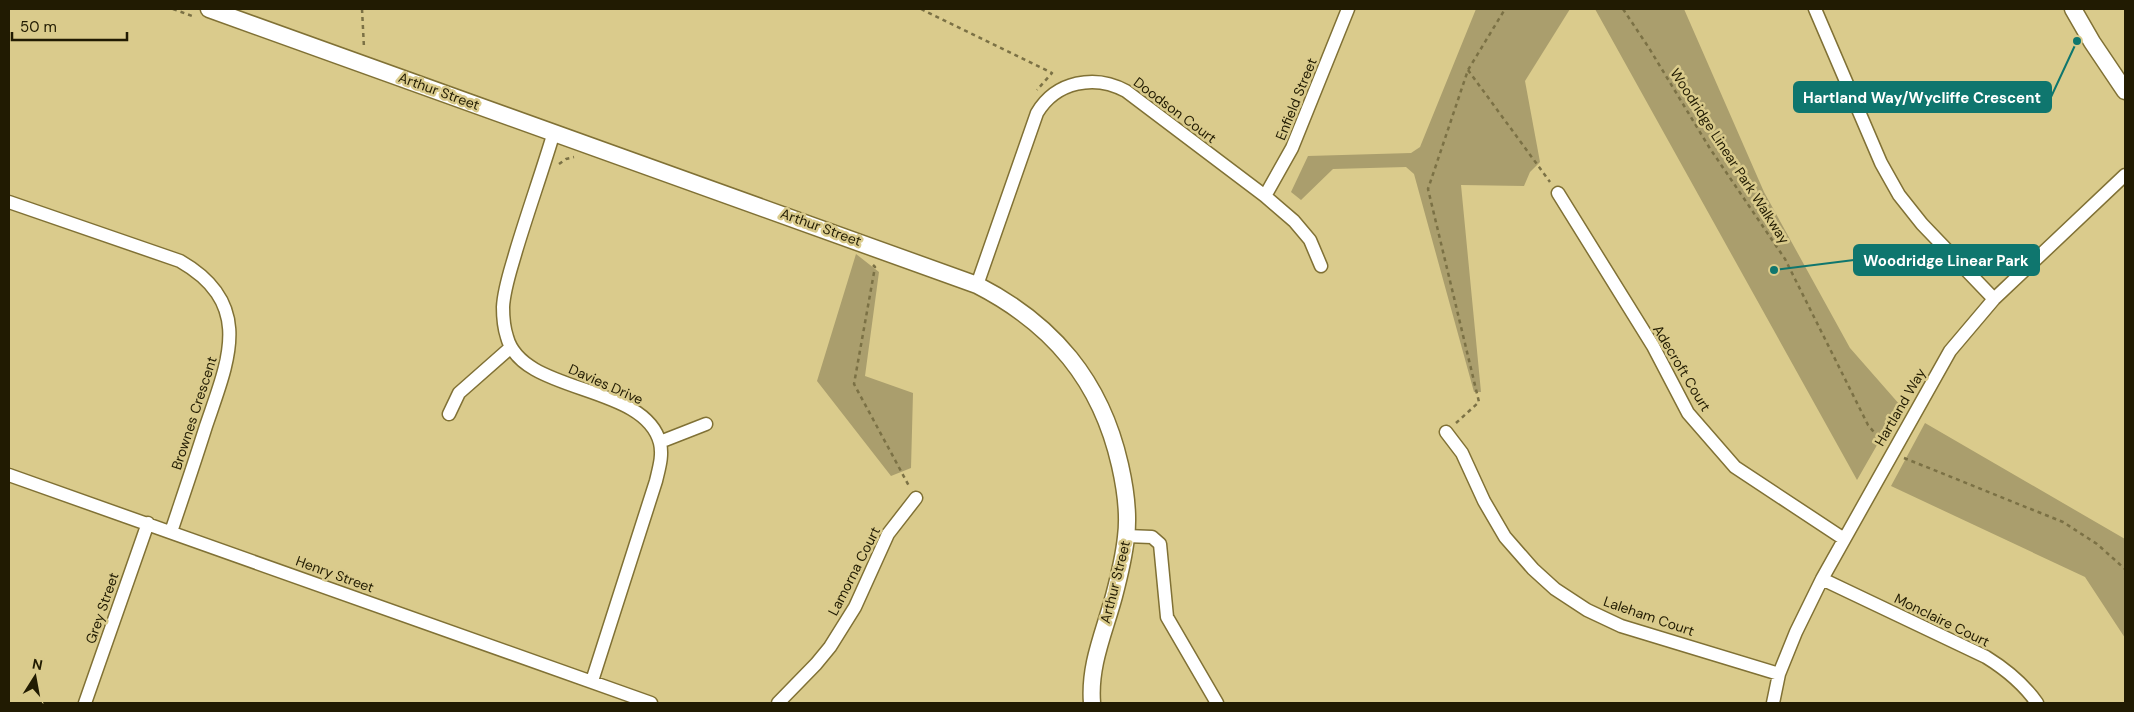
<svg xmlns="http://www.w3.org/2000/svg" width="2134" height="712" font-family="'DM Sans',sans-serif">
<rect width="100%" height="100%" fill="#dacb8c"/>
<!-- green -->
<path fill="#aa9e6d" d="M1476,9h94l-45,72 15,81 -10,10 -6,14 -63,-1 20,207h-7l-60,-218 -8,-7 -73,2 -32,31 -10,-8 17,-36 103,-3 9,-6z
M1595,9h89l80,183 86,156 50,57 -43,75z
M856,254l23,18 -14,104 48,17 -2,75 -20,8 -74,-95z
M1925,423l200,116v99l-40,-61 -194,-91z"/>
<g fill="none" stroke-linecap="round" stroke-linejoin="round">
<!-- minor casing -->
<g stroke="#807135" stroke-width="15">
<path id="minor" d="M1815,9l66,154 18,32 23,29 72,75
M554,132c-12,40 -26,79 -38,119 -5,18 -12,37 -13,56 0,10 1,21 4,30 15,58 138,46 153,106 3,13 -1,25 -4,38l-64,200
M1558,193l95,153 35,67 47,54 109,72
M1265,196l27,-48 56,-139
M9,202l171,59c75,43 48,100 26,165 -11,35 -23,70 -35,106
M977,285l60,-172c19,-32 58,-39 89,-22l139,105 29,25 16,19 11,26
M449,414l10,-21 51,-45
M1446,432l16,21 22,48 21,36 28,32 22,20 32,21 34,16 158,48
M660,442l46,-18
M9,475l642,228
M1126,536l26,1 8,7 7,73 50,86
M1822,579l164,78c21,13 37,26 51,46
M85,703l63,-180
M778,703l38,-39 14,-17 25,-40 33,-73 28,-36
M1773,703l6,-29 17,-42 26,-53 128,-228 44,-52 131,-124"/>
</g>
<!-- tertiary casing -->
<g stroke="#807135" stroke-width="19">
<path id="tertiary" d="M209,9l768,276c76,39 124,96 143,180 5,22 9,49 6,72 -2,19 -7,40 -12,59 -10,37 -25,69 -22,107
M2073,9l19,33 33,49"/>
</g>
<!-- path -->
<path stroke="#7b7145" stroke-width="2.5" stroke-dasharray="4 4" stroke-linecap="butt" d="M173,9l22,8
M362,9l2,39
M921,9l131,64 -15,17
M1623,9l26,39 60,99 76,112 83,166 16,19
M1468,70l82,112
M559,164l7,-5 8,-2
M873,265l2,2 -21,117 55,102
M1456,423l23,-21 -51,-213 40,-119 37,-61
M1904,458l159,64 34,22 28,25"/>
<!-- minor -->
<use href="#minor" stroke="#fff" stroke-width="12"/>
<!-- tertiary -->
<use href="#tertiary" stroke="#fff" stroke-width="16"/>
</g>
<g text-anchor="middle" stroke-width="5" stroke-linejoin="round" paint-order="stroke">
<!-- street labels -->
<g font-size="14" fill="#211b02" stroke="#dacb8c">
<text transform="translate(439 91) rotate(20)" y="5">Arthur Street</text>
<text transform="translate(1296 99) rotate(-68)" y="5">Enfield Street</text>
<text transform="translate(1175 110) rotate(37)" y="5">Doodson Court</text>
<text transform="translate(1730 156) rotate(57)" y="5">Woodridge Linear Park Walkway</text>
<text transform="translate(821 227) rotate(20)" y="5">Arthur Street</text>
<text transform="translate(1682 368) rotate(59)" y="5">Adecroft Court</text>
<text transform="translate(606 384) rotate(24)" y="5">Davies Drive</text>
<text transform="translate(1900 407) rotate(-60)" y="5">Hartland Way</text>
<text transform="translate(194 413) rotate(-72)" y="5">Brownes Crescent</text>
<text transform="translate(854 571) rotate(-63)" y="5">Lamorna Court</text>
<text transform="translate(335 574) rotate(20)" y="5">Henry Street</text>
<text transform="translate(1115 582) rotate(-76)" y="5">Arthur Street</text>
<text transform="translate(102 608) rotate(-71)" y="5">Grey Street</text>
<text transform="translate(1649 616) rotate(19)" y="5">Laleham Court</text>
<text transform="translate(1942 620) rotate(26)" y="5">Monclaire Court</text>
</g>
</g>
<!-- callouts -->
<path fill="none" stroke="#0f766e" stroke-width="2" d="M2077 41L2051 97M1774 270L1854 260"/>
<g fill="#0f766e" stroke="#dacb8c" stroke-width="2">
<circle cx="2077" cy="41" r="5"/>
<circle cx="1774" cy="270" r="5"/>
</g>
<g fill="#0f766e" stroke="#0f766e" stroke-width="2">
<rect x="1794" y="82" width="257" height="30" rx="5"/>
<rect x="1854" y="245" width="185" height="30" rx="5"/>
</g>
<g font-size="15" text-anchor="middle" font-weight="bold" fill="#fff">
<text x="1922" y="103">Hartland Way/Wycliffe Crescent</text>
<text x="1946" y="266">Woodridge Linear Park</text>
</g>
<!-- border -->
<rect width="2134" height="712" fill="none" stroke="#211b02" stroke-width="20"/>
<!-- north arrow -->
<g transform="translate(35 677) rotate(11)" stroke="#dacb8c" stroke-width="4" paint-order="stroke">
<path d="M0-4L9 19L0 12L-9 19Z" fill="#211b02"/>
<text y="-8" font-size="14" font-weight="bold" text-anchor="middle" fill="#211b02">N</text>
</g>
<!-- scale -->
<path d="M12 32v8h115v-8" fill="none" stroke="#211b02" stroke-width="2.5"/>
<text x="20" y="32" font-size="15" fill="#211b02" stroke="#dacb8c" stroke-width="4" paint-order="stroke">50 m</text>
</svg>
